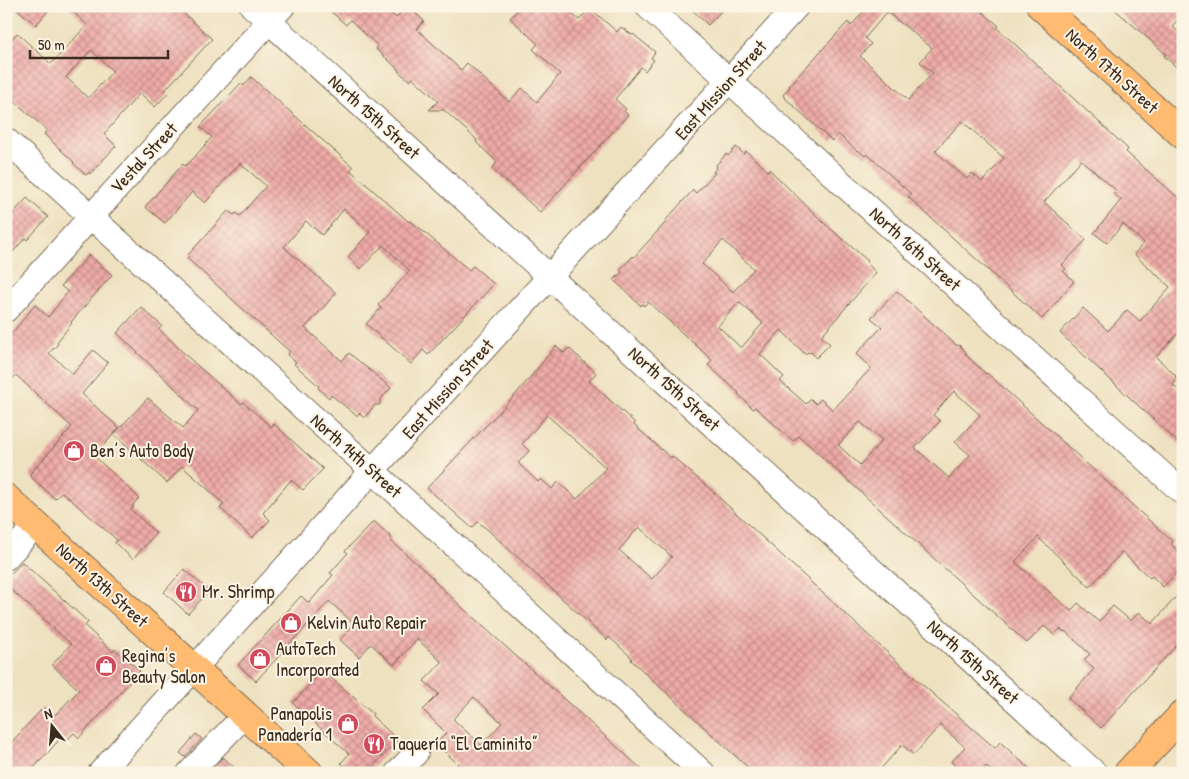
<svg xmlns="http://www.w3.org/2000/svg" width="1189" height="779" font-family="'Patrick Hand',sans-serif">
<defs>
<pattern id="building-cross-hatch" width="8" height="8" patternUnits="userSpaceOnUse" patternTransform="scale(1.25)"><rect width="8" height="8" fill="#efaba8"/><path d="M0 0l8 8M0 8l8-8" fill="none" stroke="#c38b88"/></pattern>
</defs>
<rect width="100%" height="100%" fill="#fcf5e5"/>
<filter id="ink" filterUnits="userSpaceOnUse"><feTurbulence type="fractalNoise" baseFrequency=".02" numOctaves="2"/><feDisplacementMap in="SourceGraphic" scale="10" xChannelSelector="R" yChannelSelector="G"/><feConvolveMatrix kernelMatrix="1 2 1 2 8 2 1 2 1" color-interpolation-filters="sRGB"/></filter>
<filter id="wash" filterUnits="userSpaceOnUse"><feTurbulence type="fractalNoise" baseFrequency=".0096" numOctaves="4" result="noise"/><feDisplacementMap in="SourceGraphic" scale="20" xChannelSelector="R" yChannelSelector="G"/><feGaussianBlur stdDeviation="1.12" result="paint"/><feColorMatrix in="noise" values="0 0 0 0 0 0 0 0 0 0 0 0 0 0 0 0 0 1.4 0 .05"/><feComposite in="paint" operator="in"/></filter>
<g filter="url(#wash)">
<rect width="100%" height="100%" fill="#eee1bf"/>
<g id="blocks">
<!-- building -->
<path fill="url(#building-cross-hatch)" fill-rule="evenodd" d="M14,6h38l-16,19z
M67,6h109l36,33 -47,51 3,3 -13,14 -15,-14 -36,41 12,12 -26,28 -1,-2 -3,3 -13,-12 1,-1 -30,-28 3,-4 -33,-29 -8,9v-65l11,-12 34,31 36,-39zM91,50l22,21 -25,27 -22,-21z
M325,6h58l13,12 11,-12 17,15 -7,8 44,41 6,-7 42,39 13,-14 15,14 23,-28 -27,-25 5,-5 -28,-26 11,-12h42l16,14 11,-12 27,24 4,-5 11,8 1,-1 22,18 -4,6 3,2 -9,11 -4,-4 -26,32 11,10 -2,2 4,4 -88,97 -48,-43 5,-7 -21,-20 1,-2 -33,-30h-15l9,-9 -25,-23 -3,3 -12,-10 1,-1 -23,-21 2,-3 -28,-26 -4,5z
M688,6h38l-18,19z
M868,6h108l23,20 -2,2 22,20 109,101 -2,3 57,50v126l-27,29 20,19 -1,1 2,2 -4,6 10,9v53l-123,-114 23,-25 25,23 19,-21 13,11 30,-34 -36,-33 10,-11 -21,-19 -16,19 -13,-10 27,-33 -8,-7 3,-3 -35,-30 -37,42 42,38 -24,25 4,4 -3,2 11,10 -32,38 -134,-122 3,-3 -44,-40 -2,2 -7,-6 -1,1 -19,-17 -6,7 -47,-43 -2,-3 7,-8 -1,-1 30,-33 29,-31 3,4zM887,12l45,36 -12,14 13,11 -25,27 -48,-44 11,-12 -6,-6zM962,121l42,37 -22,24 -10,-9 -5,6 -32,-28z
M1111,6h72v8l-11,12 11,10v37l-19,-17 2,-2z
M251,77l102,90 -3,3 59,52 2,-1 58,49 4,-4 21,18 -66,71 -5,-5 -12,14 -45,-40 15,-16 -3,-3 32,-34 -27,-26 -22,24 -13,-12 22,-25 -26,-23 -22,26 -16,-14 -22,26 52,46 -31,35 37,33 7,-8 42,35 -11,12v5h-5l-11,13 -5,-5 -2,3 -26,-21 -2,3 -11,-10 1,-2 -25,-22 2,-2 -9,-7 3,-3 -103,-94 2,-2 -1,-1 40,-44 6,4 2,-2 4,3 26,-30 -26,-23 -35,40 -13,-11 -27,31 -20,-16 38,-43 2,2 8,-7 19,-22 -12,-10 41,-44 3,3z
M736,147l8,7 2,-3 22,20 1,-2 56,55 43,37 -1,2 9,10 -55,63 9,8 -14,14 -5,-6 -2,1 -1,-1 -3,2 -24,-24 -21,24 24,23 -4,4 26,23 5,-5 5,5 5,-5 12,11 38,-42 -15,-14 26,-27 -11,-9 26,-27 59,54h3l7,7v3l20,19 1,-1 186,169 -2,2 12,12v10l-20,21 -11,-11 -2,2 -28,-26 -32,35 -52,-50 -23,25 56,49 7,-8 21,19 14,-16 18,15 8,-9 13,12 31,-35v49l-82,90 -33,-30 26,-29 -10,-9 6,-6 -25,-23 -1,1 -4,-3 -6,6 -10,-9 -17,17 -228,-207 -6,5 -38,-34 -2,2 -15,-15 1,-1 -31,-28 4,-5 -64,-58 -4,4 -2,-2 -1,2 -27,-26 8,-8 -2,-2 13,-14 1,1 32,-35 -1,-1 28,-31 3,3 19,-20 -2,-1 4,-5 -1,-2 10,-11 2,2zM723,240l31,29 -21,23 -31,-28zM739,302l24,21 -22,25 -23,-22zM954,391l26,24 -25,27 15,13 -21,23 -34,-30 25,-27 -7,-6zM860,422l22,18 -22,25 -22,-20z
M27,198l21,19 -21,23 -2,-2 -19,22v-39z
M89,255l23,20 -41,47 1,1 -15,19 1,2 -9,9 24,21 20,-24 15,13 -26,31 37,34 -25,28 45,42 -7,8 2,1 -3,3 25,23 -23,26 -18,-16 2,-3 -55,-48 -7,7 -26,-24 43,-48 -56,-52 -10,11v-46l29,-35 13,12 20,-25 -7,-6z
M141,307l21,19 -3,3 31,30 51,45 2,-2 28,25 3,-3 49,45 -20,21 -12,-10 -28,33 7,7 -18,18 -32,-30 4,-4 -42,-38 -15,17 -53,-49 34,-36 35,30 15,-18 -81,-77z
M556,346l8,7 5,-5 27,25 -7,8 46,42 -1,2 37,33 1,-2 39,34 206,190 78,68 5,-6 34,31h-40l-8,-7 -6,7h-17l-12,-11 14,-15 -25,-22 -26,30 -12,-10 -25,28h-123l-123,-113 1,-2 -23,-21 -2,3 -119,-110 -10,-8 -6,6 -45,-40 90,-95zM547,415l59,53 -29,31 -19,-17 -6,7 -11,-10 -3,3 -20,-19 11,-12 -7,-7zM639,527l33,30 -20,22 -33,-29z
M374,521l18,17 -2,2 44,39 -1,1 32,30 181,163h-195l7,-9 -22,-20 10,-11 -23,-23 16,-16 -15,-13 18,-19 -25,-23 -23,26 -23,-21 -12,13 -19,-17 14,-16 -25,-23 -73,80 -18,-16 63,-69 8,7 24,-28 -3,-2 18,-20 -3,-2zM474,697l28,26 -21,22 -28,-26z
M22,562l66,60 -3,4 28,26 2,-3 25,22 -61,67 -5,-5 -9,9 -4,-4 -32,35h-23v-25l37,-40 10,9 26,-27 -27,-25 19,-21 -65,-59v-6z
M184,569l25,22 -21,23 -24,-22z
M322,670l51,44 -1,2 26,24 -31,33h-15l-11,-10 8,-9 -56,-51z
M196,734l6,5 -17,18 -5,-4z
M223,757l17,16h-32z"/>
</g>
</g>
<g filter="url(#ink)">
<use href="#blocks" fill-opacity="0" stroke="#7a6a56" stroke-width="1"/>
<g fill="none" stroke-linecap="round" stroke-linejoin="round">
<!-- minor casing -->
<g stroke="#7a6a56" stroke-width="26">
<path id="minor" d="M252,6l843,767
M647,6l536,487
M6,140l367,331 330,302
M6,310l277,-304
M6,558l30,-33
M100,773l282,-313 415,-454
M189,773l56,-58
M397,773l19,-20"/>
</g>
<!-- major casing -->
<g stroke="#7a6a56" stroke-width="30">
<path id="major" d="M1041,6l142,129
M6,498l303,275
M1128,773l55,-59"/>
</g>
<!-- minor -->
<use href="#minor" stroke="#fff" stroke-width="24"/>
<!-- major -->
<use href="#major" stroke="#ffbb71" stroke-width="28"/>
</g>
</g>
<!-- icons -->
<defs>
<g id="shop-disc" transform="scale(1.125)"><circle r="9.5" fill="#d1495b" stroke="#fcf5e5"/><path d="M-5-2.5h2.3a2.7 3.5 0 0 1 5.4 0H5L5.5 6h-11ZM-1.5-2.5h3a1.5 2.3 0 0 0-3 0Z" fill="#fff"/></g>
<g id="restaurant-disc" transform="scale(1.125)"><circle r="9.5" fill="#d1495b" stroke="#fcf5e5"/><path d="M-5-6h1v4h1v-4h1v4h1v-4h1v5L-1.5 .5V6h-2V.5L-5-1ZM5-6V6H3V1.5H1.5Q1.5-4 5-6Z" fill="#fff"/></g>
</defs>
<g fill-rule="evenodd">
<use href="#shop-disc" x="74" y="451"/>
<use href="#restaurant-disc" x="186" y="592"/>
<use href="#shop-disc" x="291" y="623"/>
<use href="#shop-disc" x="260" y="659"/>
<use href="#shop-disc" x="106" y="666"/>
<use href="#shop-disc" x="348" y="724"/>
<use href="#restaurant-disc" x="374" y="744"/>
</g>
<g text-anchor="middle" stroke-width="4" stroke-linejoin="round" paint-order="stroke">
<!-- street labels -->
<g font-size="18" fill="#3b2a1e" stroke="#fcf5e5">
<text transform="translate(1112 71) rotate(42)" y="6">North 17th Street</text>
<text transform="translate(721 90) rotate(-48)" y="6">East Mission Street</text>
<text transform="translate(374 117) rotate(42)" y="6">North 15th Street</text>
<text transform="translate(144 158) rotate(-47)" y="6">Vestal Street</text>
<text transform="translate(915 249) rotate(42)" y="6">North 16th Street</text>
<text transform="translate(448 389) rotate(-48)" y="6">East Mission Street</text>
<text transform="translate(674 389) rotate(42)" y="6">North 15th Street</text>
<text transform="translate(356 456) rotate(42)" y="6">North 14th Street</text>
<text transform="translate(102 585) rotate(42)" y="6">North 13th Street</text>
<text transform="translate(973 662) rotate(42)" y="6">North 15th Street</text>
</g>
<!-- poi labels -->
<g font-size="18" fill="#3b2a1e" stroke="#fcf5e5" text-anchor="start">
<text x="90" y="457">Ben’s Auto Body</text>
<text x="202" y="598">Mr. Shrimp</text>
<text x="307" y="629">Kelvin Auto Repair</text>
<text x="276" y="655">AutoTech<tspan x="276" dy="21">Incorporated</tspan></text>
<text x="122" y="662">Regina’s<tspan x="122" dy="21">Beauty Salon</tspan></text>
<text x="332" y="720" text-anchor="end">Panapolis<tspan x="332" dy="21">Panadería 1</tspan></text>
<text x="390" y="750">Taquería “El Caminito”</text>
</g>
</g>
<!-- margin -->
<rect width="1189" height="779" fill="none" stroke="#fcf5e5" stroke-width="25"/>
<!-- north arrow -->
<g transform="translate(52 726) rotate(343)" stroke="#fcf5e5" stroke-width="4" paint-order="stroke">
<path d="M0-4L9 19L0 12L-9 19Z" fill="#3b2a1e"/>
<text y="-8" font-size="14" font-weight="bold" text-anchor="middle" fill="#3b2a1e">N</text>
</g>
<!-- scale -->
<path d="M30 50v8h138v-8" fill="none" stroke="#3b2a1e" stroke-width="2.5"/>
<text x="38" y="50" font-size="15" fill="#3b2a1e" stroke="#fcf5e5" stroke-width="4" paint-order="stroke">50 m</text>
</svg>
